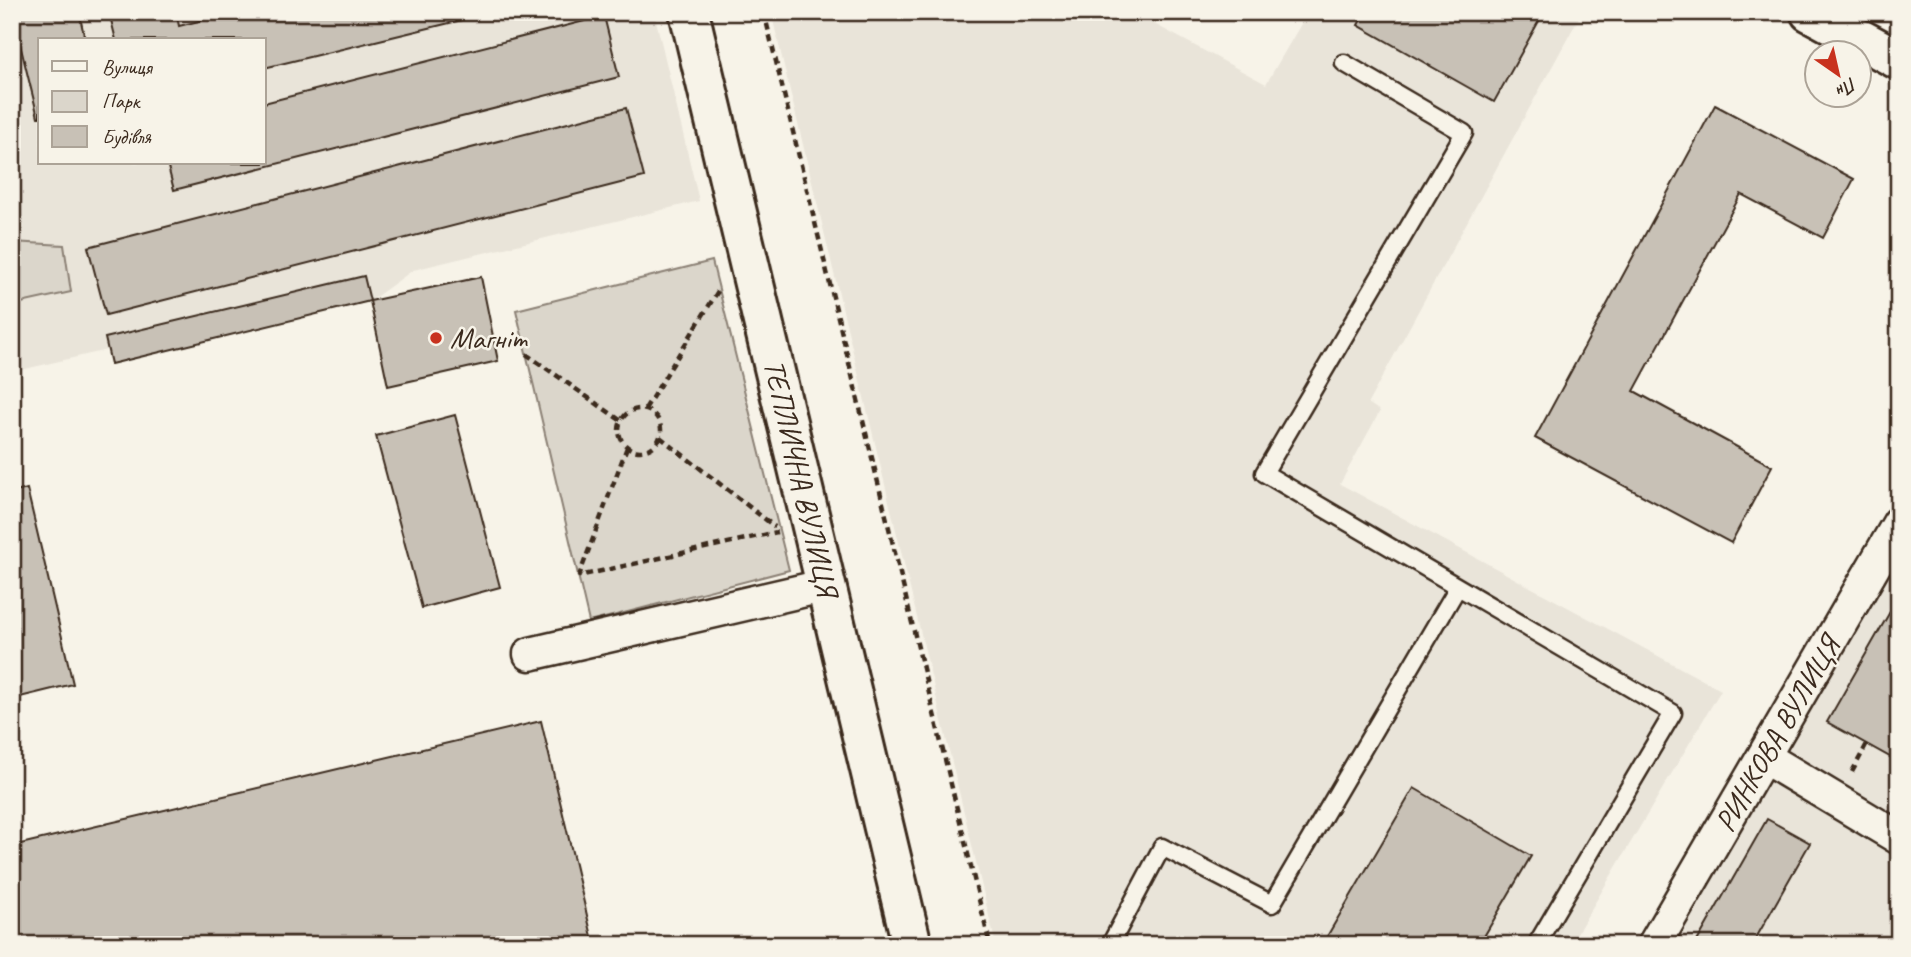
<svg xmlns="http://www.w3.org/2000/svg" width="1911" height="957" font-family="Caveat,sans-serif">
<rect width="100%" height="100%" fill="#f7f3e8"/>
<filter id="ink" filterUnits="userSpaceOnUse"><feTurbulence type="fractalNoise" baseFrequency=".0143" numOctaves="2"/><feDisplacementMap in="SourceGraphic" scale="14" xChannelSelector="R" yChannelSelector="G"/><feConvolveMatrix kernelMatrix="1 2 1 2 8 2 1 2 1" color-interpolation-filters="sRGB"/></filter>
<g filter="url(#ink)">
<!-- built -->
<path fill="#e9e4d9" fill-rule="evenodd" d="M12,12h642l45,189 -286,69 -43,31 -259,63 -4,-14 -95,22zM40,40h224v123h-224z
M771,12h361l134,72 42,-72h274l-214,391 12,8 -40,73 381,206 -151,255h-574z
M1899,523v422h-245z"/>
<!-- green -->
<path fill="#dbd6cb" stroke="#8b8074" stroke-width="2" d="M12,242l52,3 7,47 -59,13z
M712,261l77,309 -200,52 -73,-312z"/>
<!-- building -->
<path fill="#c8c1b6" stroke="#3b2a1e" stroke-width="2" d="M12,12h67l6,28h-45v77h-2z
M109,12h67l3,14 55,-14h261l-231,56v-28h-148z
M1365,12h163l12,7 -46,83 -136,-77z
M604,16l15,61 -445,113 -7,-27h97v-60z
M1715,105l139,74 -31,59 -82,-44 -107,197 138,75 -41,77 -196,-105z
M626,108l18,69 -538,138 -18,-68z
M364,276l6,25 -259,63 -6,-26z
M481,277l17,84 -110,25 -18,-85z
M455,415l45,172 -78,21 -46,-172z
M27,489l46,195 -61,15v-206z
M1899,596v166l-72,-40z
M541,721l53,224h-582v-99z
M1414,788l117,68 -52,89h-157z
M1767,819l43,24 -58,102h-57z"/>
<g fill="none" stroke-linecap="round" stroke-linejoin="round">
<!-- lane casing -->
<g stroke="#3b2a1e" stroke-width="21">
<path id="lane" d="M1344,63l120,70 -200,340 409,240 -137,232
M1110,945l52,-98 110,57 186,-317"/>
</g>
<!-- street casing -->
<g stroke="#3b2a1e" stroke-width="37">
<path id="street" d="M530,654l297,-69
M1764,757l135,81
M1654,945l245,-422"/>
</g>
<!-- secondary casing -->
<g stroke="#3b2a1e" stroke-width="44">
<path id="secondary" d="M689,12l223,933
M1810,12l89,48"/>
</g>
<!-- path -->
<path stroke="#3b2a1e" stroke-width="4.5" stroke-dasharray="7 5" stroke-linecap="butt" d="M764,12l226,933
M526,354l94,66
M645,409l73,-118
M619 430a21 21 0 1 1 42 0a21 21 0 1 1-42 0Z
M660,437l115,90
M627,447l-48,129 198,-44
M1852,772l15,-28"/>
<!-- lane -->
<use href="#lane" stroke="#f7f3e8" stroke-width="16"/>
<!-- street -->
<use href="#street" stroke="#f7f3e8" stroke-width="32"/>
<!-- secondary -->
<use href="#secondary" stroke="#f7f3e8" stroke-width="38"/>
</g>
</g>
<!-- markers -->
<circle fill="#c8321e" stroke="#f7f3e8" stroke-width="2.5" cx="436" cy="338" r="7"/>
<g text-anchor="middle" stroke-width="5" stroke-linejoin="round" paint-order="stroke">
<!-- poi labels -->
<g font-size="30" fill="#3b2a1e" stroke="#f7f3e8" text-anchor="start">
<text x="450" y="348">Магніт</text>
</g>
<!-- street labels -->
<g font-size="30" fill="#3b2a1e" stroke="#f7f3e8">
<text transform="translate(801 478) rotate(77)" y="10">ТЕПЛИЧНА ВУЛИЦЯ</text>
<text transform="translate(1777 734) rotate(-60)" y="10">РИНКОВА ВУЛИЦЯ</text>
</g>
</g>
<!-- margin -->
<rect width="1911" height="957" fill="none" stroke="#f7f3e8" stroke-width="42"/>
<rect x="21" y="21" width="1869" height="915" fill="none" stroke="#3b2a1e" stroke-width="2.5" filter="url(#ink)"/>
<!-- legend -->
<rect x="38" y="38" width="228" height="126" fill="#f7f3e8" stroke="#aca397" stroke-width="2"/>
<rect x="52" y="61" width="35" height="10" fill="#f7f3e8" stroke="#aca397" stroke-width="2"/>
<text x="102" y="74" font-size="21" fill="#3b2a1e">Вулиця</text>
<rect x="52" y="91" width="35" height="21" fill="#dbd6cb" stroke="#aca397" stroke-width="2"/>
<text x="102" y="108" font-size="21" fill="#3b2a1e">Парк</text>
<rect x="52" y="126" width="35" height="21" fill="#c8c1b6" stroke="#aca397" stroke-width="2"/>
<text x="102" y="144" font-size="21" fill="#3b2a1e">Будівля</text>
<!-- north arrow -->
<g transform="translate(1838 74) rotate(146)"><circle r="33" fill="#f7f3e8" stroke="#aca397" stroke-width="2"/>
<path d="M0-5L12 26L0 18L-12 26Z" fill="#c8321e"/>
<text y="-10" font-size="19" font-weight="bold" text-anchor="middle" fill="#3b2a1e">Пн</text>
</g>
</svg>
